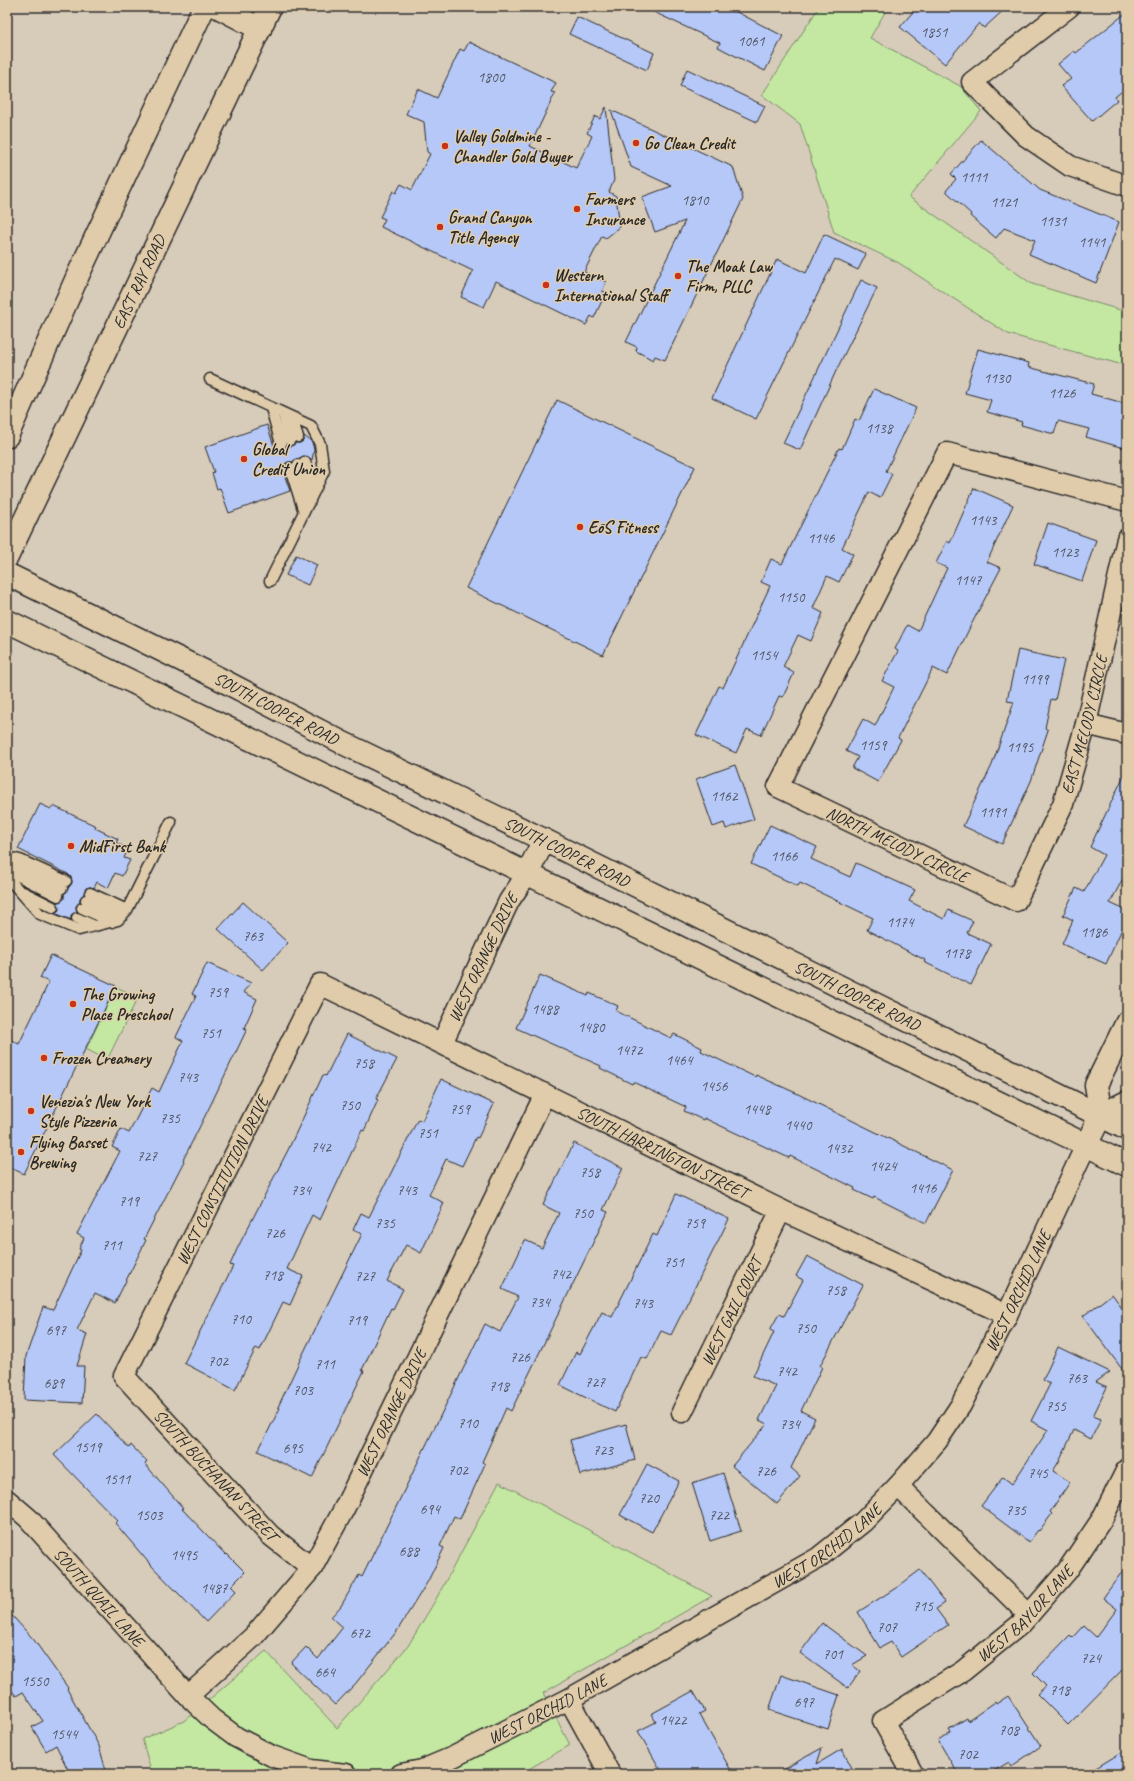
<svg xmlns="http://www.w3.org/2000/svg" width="1134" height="1781" font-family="Caveat,sans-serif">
<rect width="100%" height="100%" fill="#d7cbba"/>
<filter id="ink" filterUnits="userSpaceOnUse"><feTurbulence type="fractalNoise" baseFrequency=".025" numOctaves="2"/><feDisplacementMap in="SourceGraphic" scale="8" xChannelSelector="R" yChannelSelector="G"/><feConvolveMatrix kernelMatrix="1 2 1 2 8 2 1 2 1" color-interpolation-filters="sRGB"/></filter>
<g filter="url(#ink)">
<!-- green -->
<path fill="#c4e8a2" stroke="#788a66" d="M819,7h69l-18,31 90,48 21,25 -72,86 123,87 95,28v54l-119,-32 -109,-71 -65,-31 -34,-108 -38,-29z
M116,987l22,10 -31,63 -21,-11z
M499,1482l213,114 -169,97 27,52 -50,29h-368l-10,-35 42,-18 82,-70 71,77 71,-82 27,-45z"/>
<!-- building -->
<path fill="#b5c8f8" stroke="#2b2b2b" d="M643,7h84l56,29 -18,35 -47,-24 2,-4z
M917,7h90l-23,21 -5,-5 -34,41 -45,-37z
M1127,12v75l-12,10 2,3 -25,21 -31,-35 10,-7 -13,-15 16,-13 2,2z
M577,17l77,36 -7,17 -78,-36z
M469,42l87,41 -5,9 4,1 -25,53 46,22 16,-32 -5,-3 8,-17 5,3 6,-12 8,73 -5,12 7,4 4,31 -14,11 -4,-2 -18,36 22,10 -4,9 4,1 -12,26 -3,-2 -5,9 -90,-44 -12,26 -23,-10 12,-26 -92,-44 4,-8 -5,-2 13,-26 3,2 5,-9 11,6 18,-36 -3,-2 -3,-30 -18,-8 12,-25 19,9 23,-49 4,2z
M687,69l78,37 -8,16 -77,-36z
M611,110l122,57 10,32 -78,161 -10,-4 -2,4 -17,-9 1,-4 -11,-5 59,-121 -30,11 -13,-35 30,-11 -41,-19z
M981,140l59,50 79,32 -23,61 -67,-29 6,-14 -31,-12 -8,10 -26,-22 1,-2 -25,-23 10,-12 -5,-5z
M824,234l42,20 -8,16 -23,-11 -79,160 -44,-21 65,-139 29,14z
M861,280l16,8 -41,83 -36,79 -17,-7z
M978,349l51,14 -1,4 66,17 -3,10 36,10v45l-41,-12 3,-8 -31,-8 -4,13 -33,-9 1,-3 -35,-10 4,-12 -26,-7z
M874,389l42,19 -30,63 6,3 -12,24 -11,-6 -27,56 11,6 -14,28 -12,-6 -14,32 10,5 -12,28 -13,-6 -15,32 11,6 -11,24 -4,-1 -18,39 -14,-6 -11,24 -40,-18 23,-49 4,2 47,-102 -9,-4 10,-23 11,5 57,-116 3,1 13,-30 4,2z
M557,400l138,67 -92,188 -137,-67z
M267,425l7,21 5,4h4l4,-4h4l5,-3h4l3,-2 1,-5 8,6 2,8 -2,10 -3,-3 -6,-1 -11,6h-4l-3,2 -2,7 7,20 -61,22 -9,-25 -3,1 -5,-16 2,-1 -9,-25z
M974,488l39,17 -26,57 14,6 -31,59 -23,48 -14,-7 -35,70 3,2 -23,42 -26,-14 6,-11 -12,-6 17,-32 12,7 19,-39 -12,-6 16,-30 -3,-2 12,-24 11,6 29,-63 -11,-5 11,-22 3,2z
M1048,523l48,17 -14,41 -48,-17z
M296,555l21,10 -9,20 -22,-10z
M1018,650l46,10 -9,40 -4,-1 -6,29 3,2 -17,51 -29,63 -39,-18 29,-61 22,-63 -7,-1z
M735,765l19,54 -28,10 -2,-6 -11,4 -17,-48z
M1127,769v102l-17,32 17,8v7l-21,46 -44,-20 11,-24 -10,-5 13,-27 8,4 20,-37 -14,-8z
M40,804l11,5 2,-3 9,4 34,16 -1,2 23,11 -2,4 12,6 -4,9 6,2 -8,16 -7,-3 -7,15 -11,-6 -3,6 -4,-1 -4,1 -2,6 -4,4v4l-4,4 1,6 -6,3v5l-16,-7 4,-3 -2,-8 7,-3v-5l8,-11 -1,-6 -3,-3 -50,-25z
M770,825l47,22 -6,12 39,18 6,-14 59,27 -6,11 35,18 4,-9 25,11 -6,12 24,11 -20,41 -47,-23 1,-2 -58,-30 6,-12 -73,-35 -2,3 -47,-22z
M243,902l45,41 -25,27 -45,-41z
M51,955l65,31 -92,188 -17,-8v-128l12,6 30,-62 -9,-4z
M207,963l44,20 -8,9 14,7 -13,29 3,1 -36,75 -28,56 1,1 -40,78 2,1 -31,63 -20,-10 -18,37 10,4 -10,32h7l-2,37 -58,-3 2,-44 17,-49 10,3 28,-60 -2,-1 5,-11 -7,-4 43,-83 -8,-4 9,-18 8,4 23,-45 7,4 24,-51 -7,-4 20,-41 -4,-2z
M540,975l48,21 1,-3 29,13 -2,5 55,27 3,-4 28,14 -1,3 54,26 1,-2 40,18 157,77 -27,53 -52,-26 -1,2 -19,-9 1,-2 -65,-32 -1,2 -85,-40 -1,2 -19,-9 2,-4 -53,-25 -1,2 -32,-16 1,-2 -85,-38z
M347,1034l50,25 -21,40 2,1 -14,31 -2,-1 -42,90 -8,-5 -25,54 16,7 -13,29 -7,-3 -23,48 -4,-2 -21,42 -51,-27 49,-97 -3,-1 8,-18 50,-97 35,-75 3,1z
M441,1079l53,25 -16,34 -2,-1 -14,29 -16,-7 -17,36 15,8 -23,50 -15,-8 -19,36 16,8 -10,20 -2,-1 -29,62 2,1 -52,107 -54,-27 22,-43 -2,-1 22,-47 62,-126 -9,-4 8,-17 8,4 49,-98 4,2z
M574,1143l49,25 -20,42 5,2 -97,199 -5,-3 -24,54 3,2 -25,55 -6,-3 -14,30 4,2 -16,33 -31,50 -41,52 -21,22 -44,-42 15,-16 12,12 25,-32 -12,-10 10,-11 18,-31 3,2 123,-253 15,8 18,-35 -16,-8 23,-49 17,8 17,-35 -16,-8z
M676,1194l53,25 -58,116 -10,-4 -14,28 -6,-2 -26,55 -55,-27 16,-33 4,2 22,-42 10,5 41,-83 4,2z
M807,1256l56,29 -43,81 2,1 -21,44 14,7 -24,50 9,8 -23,28 -45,-38 35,-42 -8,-4 17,-34 -23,-10 21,-44 -4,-2 9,-16 5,2 19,-36 -7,-4z
M1112,1294l15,20v62l-44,-60z
M1058,1347l52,25 -14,10 11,5 -14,29 8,3 -10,20 -17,-9 -14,30 -7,11 17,11 -20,30 2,2 -13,17 -1,-1 -9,12 -48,-36 22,-29 9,7 36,-54 -17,-9 19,-37 -7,-4z
M97,1414l32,34 2,-3 16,17 -2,2 38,44 -1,1 44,46 1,-1 18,18 -14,14 5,5 -30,31 -57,-59 -34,-40 3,-2 -64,-66z
M626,1424l9,36 -55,15 -10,-35z
M647,1464l32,17 -27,51 -32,-17z
M723,1473l18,58 -31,10 -18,-58z
M1127,1565v100l-59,60 -31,-31 9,-8 -13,-13 37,-38 3,3 11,-12 12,11 21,-28 -14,-11z
M920,1570l25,33 -9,6 12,16 -47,32 -10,-15 -11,6 -22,-36 41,-26z
M7,1610l27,30 34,48 -1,1 32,57 8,28h-37l-14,-29 -10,6 -14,-24 11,-6 -20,-29 -7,4 -9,-12z
M822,1623l45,33 -15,9 8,6 -12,17 -48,-35z
M781,1675l58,20 -11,34 -59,-19z
M693,1691l12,20 -6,3 34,60h-70l-25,-43 18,-9 -5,-8z
M1008,1696l33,50 -29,20 -3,-4 -20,12h-31l-20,-34 13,-8 -2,-3 18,-11 1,3 27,-19 1,2z
M822,1748l-5,16 25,-15 10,19 -11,6h-66z
M1127,1749v25h-41z"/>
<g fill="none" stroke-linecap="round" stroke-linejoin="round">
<!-- lane casing -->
<g stroke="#2b2b2b" stroke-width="13">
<path id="lane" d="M210,379l101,47 9,18 4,27 -54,110
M271,408l10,36
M283,413l7,27
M292,418l6,19
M305,462l10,28
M298,465l12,36
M290,468l14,44
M7,857l13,3 46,21
M7,863l55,25
M7,870l51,26
M7,877l33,37 39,16 39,-10 9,-10 44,-88
M23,892l30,15
M90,893l37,17
M86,900l36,16
M82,908l30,14
M77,918l18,8"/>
</g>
<!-- street casing -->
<g stroke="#2b2b2b" stroke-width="23">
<g id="street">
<path d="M1069,7l-97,75 54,54 44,30 57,20"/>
<path id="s1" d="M1127,501l-180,-48 -169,334 238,114 47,-97 23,-80 41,-185"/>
<path d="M1086,724l41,10"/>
<path id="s2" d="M442,1043l67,-142 18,-27"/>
<path id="s3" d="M682,1412l99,-202"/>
<path d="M898,1486l131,129"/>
<path id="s4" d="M7,1500l21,18 160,178 24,23 24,18 36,19 39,14 35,4"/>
<path id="s5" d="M312,1568l-42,-33 -146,-159 196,-392 461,226 226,105"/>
<path id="s6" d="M188,1696l65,-59 59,-69 33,-61 200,-413"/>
<path d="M569,1699l41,75"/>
<path id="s7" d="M401,1774l21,-4 31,-13 116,-58 249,-141 45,-36 35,-36 39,-45 24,-36 46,-90 79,-170"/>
<path id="s8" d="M913,1774l-30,-53 80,-50 59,-48 45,-52 35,-52 25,-50"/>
</g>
</g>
<!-- secondary casing -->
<g stroke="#2b2b2b" stroke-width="25">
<g id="secondary">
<path id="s9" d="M7,574l213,105 125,65 199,96 583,289"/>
<path d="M7,621l1120,544"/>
<path d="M527,874l17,-34"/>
<path d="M1101,1115l26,-13"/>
<path d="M1086,1145l15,-30 -5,-30 31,-63"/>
</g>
</g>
<!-- primary casing -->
<g stroke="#2b2b2b" stroke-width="25">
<g id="primary">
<path d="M218,7l42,22"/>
<path d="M7,436l72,-163 125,-266"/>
<path id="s10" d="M7,557l263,-550"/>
</g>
</g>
<!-- lane -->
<use href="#lane" stroke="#e0ccaa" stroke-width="10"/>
<!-- street -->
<use href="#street" stroke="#e0ccaa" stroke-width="20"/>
<!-- secondary -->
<use href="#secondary" stroke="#e0ccaa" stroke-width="22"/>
<!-- primary -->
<use href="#primary" stroke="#e0ccaa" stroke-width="22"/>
</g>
</g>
<!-- markers -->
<g fill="#c8321e" stroke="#e0ccaa" stroke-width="1.5">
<circle cx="636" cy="143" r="4"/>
<circle cx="445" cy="146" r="4"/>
<circle cx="577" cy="209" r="4"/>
<circle cx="440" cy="227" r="4"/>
<circle cx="678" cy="276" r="4"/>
<circle cx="546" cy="285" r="4"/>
<circle cx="244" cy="459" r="4"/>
<circle cx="580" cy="527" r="4"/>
<circle cx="71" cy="846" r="4"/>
<circle cx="73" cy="1004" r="4"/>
<circle cx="44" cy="1058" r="4"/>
<circle cx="31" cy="1111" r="4"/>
<circle cx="21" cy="1152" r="4"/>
</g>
<g text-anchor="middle" stroke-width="3" stroke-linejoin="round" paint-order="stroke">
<!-- number labels -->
<g font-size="15" fill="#4e525e">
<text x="934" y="37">1851</text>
<text x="751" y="46">1061</text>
<text x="491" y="82">1800</text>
<text x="974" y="182">1111</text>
<text x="695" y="205">1810</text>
<text x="1004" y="207">1121</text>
<text x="1053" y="226">1131</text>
<text x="1092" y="247">1141</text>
<text x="997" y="383">1130</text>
<text x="1062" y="398">1126</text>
<text x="879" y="433">1138</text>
<text x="983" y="525">1143</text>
<text x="821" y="543">1146</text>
<text x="1065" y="557">1123</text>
<text x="968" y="585">1147</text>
<text x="791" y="602">1150</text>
<text x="764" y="660">1154</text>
<text x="1035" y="684">1199</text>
<text x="873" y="750">1159</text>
<text x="1020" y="752">1195</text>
<text x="724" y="801">1162</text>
<text x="993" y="817">1191</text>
<text x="784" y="861">1166</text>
<text x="900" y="927">1174</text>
<text x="1094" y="937">1186</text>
<text x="253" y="941">763</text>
<text x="957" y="958">1178</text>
<text x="218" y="997">759</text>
<text x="545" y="1014">1488</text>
<text x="591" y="1032">1480</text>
<text x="211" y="1038">751</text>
<text x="629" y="1055">1472</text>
<text x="679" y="1065">1464</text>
<text x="364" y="1068">758</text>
<text x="188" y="1082">743</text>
<text x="714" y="1091">1456</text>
<text x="350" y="1110">750</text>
<text x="460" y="1114">759</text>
<text x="757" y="1114">1448</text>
<text x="170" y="1123">735</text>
<text x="798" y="1130">1440</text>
<text x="428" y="1138">751</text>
<text x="321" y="1152">742</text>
<text x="839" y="1153">1432</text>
<text x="147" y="1161">727</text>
<text x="883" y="1171">1424</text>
<text x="590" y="1177">758</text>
<text x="923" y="1193">1416</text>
<text x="301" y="1195">734</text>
<text x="407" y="1195">743</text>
<text x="129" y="1206">719</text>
<text x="583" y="1218">750</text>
<text x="385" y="1228">735</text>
<text x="695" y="1228">759</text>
<text x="275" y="1238">726</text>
<text x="112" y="1250">711</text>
<text x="674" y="1267">751</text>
<text x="561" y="1279">742</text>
<text x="273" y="1280">718</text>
<text x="365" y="1281">727</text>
<text x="836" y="1295">758</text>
<text x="540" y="1307">734</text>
<text x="643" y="1308">743</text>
<text x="241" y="1324">710</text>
<text x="357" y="1325">719</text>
<text x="806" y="1333">750</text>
<text x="56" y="1335">697</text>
<text x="520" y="1362">726</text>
<text x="218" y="1366">702</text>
<text x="325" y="1369">711</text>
<text x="787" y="1376">742</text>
<text x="1077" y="1383">763</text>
<text x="595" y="1387">727</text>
<text x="54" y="1388">689</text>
<text x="499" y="1391">718</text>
<text x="303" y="1395">703</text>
<text x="1056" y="1411">755</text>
<text x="468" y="1428">710</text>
<text x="790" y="1429">734</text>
<text x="88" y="1452">1519</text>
<text x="293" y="1453">695</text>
<text x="603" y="1455">723</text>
<text x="458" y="1475">702</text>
<text x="766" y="1476">726</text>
<text x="1038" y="1478">745</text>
<text x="117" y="1484">1511</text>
<text x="649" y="1503">720</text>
<text x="430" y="1514">694</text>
<text x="1016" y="1515">735</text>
<text x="149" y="1520">1503</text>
<text x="719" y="1520">722</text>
<text x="409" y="1556">688</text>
<text x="184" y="1560">1495</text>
<text x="214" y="1593">1487</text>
<text x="923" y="1611">715</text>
<text x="887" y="1632">707</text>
<text x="360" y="1638">672</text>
<text x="833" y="1659">701</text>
<text x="1091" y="1663">724</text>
<text x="325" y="1677">664</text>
<text x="35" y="1686">1550</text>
<text x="1060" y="1695">718</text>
<text x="804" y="1707">697</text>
<text x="673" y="1725">1422</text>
<text x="1009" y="1735">708</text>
<text x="64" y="1739">1544</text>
<text x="968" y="1759">702</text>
</g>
<!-- poi labels -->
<g font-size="17" font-weight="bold" fill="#2b2b2b" stroke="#e0ccaa" text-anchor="start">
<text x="453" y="142">Valley Goldmine -<tspan x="453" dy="20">Chandler Gold Buyer</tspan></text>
<text x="644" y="149">Go Clean Credit</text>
<text x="585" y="205">Farmers<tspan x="585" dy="20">Insurance</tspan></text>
<text x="448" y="223">Grand Canyon<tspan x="448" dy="20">Title Agency</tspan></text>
<text x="686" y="272">The Moak Law<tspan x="686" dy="20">Firm, PLLC</tspan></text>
<text x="554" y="281">Western<tspan x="554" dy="20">International Staff</tspan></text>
<text x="252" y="455">Global<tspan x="252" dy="20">Credit Union</tspan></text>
<text x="588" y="533">EōS Fitness</text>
<text x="79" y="852">MidFirst Bank</text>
<text x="81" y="1000">The Growing<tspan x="81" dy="20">Place Preschool</tspan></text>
<text x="52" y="1064">Frozen Creamery</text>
<text x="39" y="1107">Venezia's New York<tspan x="39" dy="20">Style Pizzeria</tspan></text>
<text x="29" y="1148">Flying Basset<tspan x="29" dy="20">Brewing</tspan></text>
</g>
<!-- street labels -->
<g font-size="17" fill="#2b2b2b" stroke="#e0ccaa">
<text dy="6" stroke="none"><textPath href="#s10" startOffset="305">EAST RAY ROAD</textPath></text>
<text dy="6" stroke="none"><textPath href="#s9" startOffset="301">SOUTH COOPER ROAD</textPath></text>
<text dy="6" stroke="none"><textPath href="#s1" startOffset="1015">EAST MELODY CIRCLE</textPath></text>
<text dy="6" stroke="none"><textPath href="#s1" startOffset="693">NORTH MELODY CIRCLE</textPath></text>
<text dy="6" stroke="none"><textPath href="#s9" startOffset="625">SOUTH COOPER ROAD</textPath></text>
<text dy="6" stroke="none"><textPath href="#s2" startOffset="95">WEST ORANGE DRIVE</textPath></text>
<text dy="6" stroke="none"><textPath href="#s9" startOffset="949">SOUTH COOPER ROAD</textPath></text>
<text dy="6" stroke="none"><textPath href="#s5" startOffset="1089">SOUTH HARRINGTON STREET</textPath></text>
<text dy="6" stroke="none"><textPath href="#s5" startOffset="488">WEST CONSTITUTION DRIVE</textPath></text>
<text dy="6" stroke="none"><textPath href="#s7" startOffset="809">WEST ORCHID LANE</textPath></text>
<text dy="6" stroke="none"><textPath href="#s3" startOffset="112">WEST GAIL COURT</textPath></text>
<text dy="6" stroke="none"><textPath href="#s6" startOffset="353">WEST ORANGE DRIVE</textPath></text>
<text transform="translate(216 1475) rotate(47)" y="6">SOUTH BUCHANAN STREET</text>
<text dy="6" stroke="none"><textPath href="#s7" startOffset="485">WEST ORCHID LANE</textPath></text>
<text dy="6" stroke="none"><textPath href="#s4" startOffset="134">SOUTH QUAIL LANE</textPath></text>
<text dy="6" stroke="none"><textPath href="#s8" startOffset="240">WEST BAYLOR LANE</textPath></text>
<text dy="6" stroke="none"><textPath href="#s7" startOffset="161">WEST ORCHID LANE</textPath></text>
</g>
</g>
<!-- margin -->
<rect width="1134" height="1781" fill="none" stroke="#e0ccaa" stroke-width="24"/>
<rect x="12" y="12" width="1110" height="1757" fill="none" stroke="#2b2b2b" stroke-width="1.5" filter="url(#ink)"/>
</svg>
